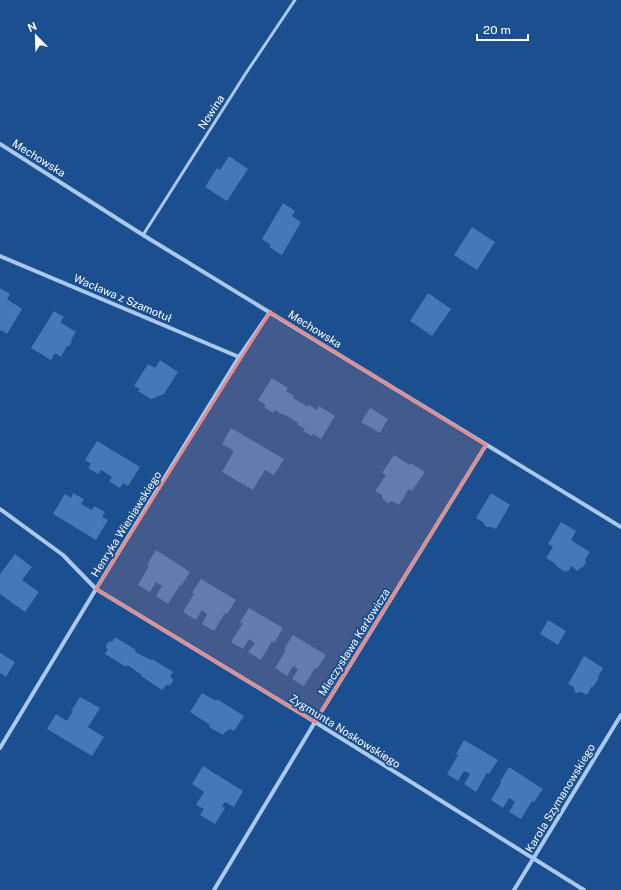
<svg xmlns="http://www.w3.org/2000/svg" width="621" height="890" font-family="'Public Sans',sans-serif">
<rect width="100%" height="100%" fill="#1b4f8f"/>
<!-- building -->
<path fill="#4478b7" d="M229,156l19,13 -21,32 -22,-14 12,-19 3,2z
M283,203l12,8 -3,5 9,6 -19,33 -13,-8 2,-2 -9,-6z
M472,227l23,15 -18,28 -23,-15z
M0,288l10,6 -3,5 15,10 -15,25 -6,-4 -1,2z
M428,293l23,16 -19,27 -22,-15z
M54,311l10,6 -4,5 16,10 -5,8 1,2 -3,4h-2l-6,11 -6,-4 -4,7 -20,-12z
M160,360l18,12 -14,22 -13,5 -13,-8 2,-2 -6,-3 14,-22 7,4z
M272,378l16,10 -2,3 8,5 -1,2 15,9 1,-2 8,5 2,-4 16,10 -14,23 -8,-5 -1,2 -9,-5 2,-2 -8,-5 1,-1 -14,-9 -1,1 -8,-5 -2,3 -9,-6 2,-2 -8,-5z
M370,408l18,11 -8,14 -19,-11z
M231,428l53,31 -10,16 -9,-5 -12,20 -31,-18 12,-21 -12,-7z
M97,441l43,26 -12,19 -5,-3 -3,5 -11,-7 3,-4 -11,-7 -3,4 -10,-6 3,-4 -6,-4z
M394,455l16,10 1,-2 14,9 -13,19 -3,-2 -10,16 -7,-4 -4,2 -5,-4 -1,-2v-2l-7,-4 11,-16 -4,-2z
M73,493l11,6 -3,5 11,6 2,-4 11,6 -3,5 6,3 -12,20 -43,-26 12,-20 6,4z
M491,493l19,12 -14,24 -5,-2h-4l-2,-1 -2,-4 -7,-4z
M561,522l15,9 -5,9 19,12 -5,8 1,3 -3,4 -3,1 -2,3 -7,-5 -3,6 -2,-2 -1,2 -10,-7 1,-1 -10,-6 7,-11 -5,-3z
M156,550l34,22 -9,14 -1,-1 -12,19 -12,-8 6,-10 -6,-4 -6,10 -12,-7 11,-19 -2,-1z
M15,554l17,13 -10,13 17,12 -14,20 -25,-18v-20z
M201,579l35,21 -9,14 -2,-1 -11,18 -12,-7 5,-10 -5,-4 -6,10 -13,-8 11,-18 -2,-1z
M249,608l34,20 -9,15 -2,-2 -11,19 -13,-8 7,-9 -6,-4 -6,10 -12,-7 12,-19 -3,-1z
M548,620l18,11 -8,14 -18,-11z
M293,635l33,20 -9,14 -2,-1 -11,18 -12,-7 6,-10 -5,-3 -6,10 -12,-8 11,-18 -2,-1z
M115,637l21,13 -1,2 16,8 1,-1 21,13 -3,5 2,1 1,3 -3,4h-4l-4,5 -21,-14 1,-1 -8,-5h1l-8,-5 -1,2 -21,-13 3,-5 -2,-1v-3l2,-3 3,-1 1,1z
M0,653l15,9 -9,15 -6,-4z
M584,656l19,12 -5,9 1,1 -6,9 -1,-1 -5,9 -6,-3 -6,1 -1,-6 -6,-3z
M202,693l14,8 1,-2 27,17 -10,15 -3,-2 -5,2 -3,4 -14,-8 1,-2 -20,-13z
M80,697l20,11 -12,19 16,10 -12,19 -45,-27 9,-15 11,7 6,-10h-2z
M464,740l34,20 -9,14 -2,-1 -11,19 -12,-8 6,-10 -6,-3 -6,10 -11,-7 11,-19 -2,-1z
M203,766l40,25 -9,16 -9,-5 -3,4 3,2 -10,16 -15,-9 4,-6 -8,-4 8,-13 -12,-8z
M509,767l34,22 -9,13 -2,-1 -11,18 -12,-7 6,-10 -6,-4 -6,10 -12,-8 10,-17 -1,-1z"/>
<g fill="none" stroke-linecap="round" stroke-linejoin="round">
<!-- service -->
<path stroke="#a9c9ee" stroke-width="3" d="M143,235l103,-162 49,-73"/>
<!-- minor -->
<path stroke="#a9c9ee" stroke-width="4" d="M0,144l143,91 478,292
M0,256l239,101
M0,509l63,46 33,34 219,133 269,168
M0,748l96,-159 143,-232 31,-45
M214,890l101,-168 171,-277
M514,890l107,-175"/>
</g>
<!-- marked area -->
<path fill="#e88989" fill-opacity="0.2" stroke="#e88989" stroke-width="3" stroke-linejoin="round" d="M270,312l216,133 -171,277 -219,-133z"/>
<g text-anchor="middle" stroke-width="4" stroke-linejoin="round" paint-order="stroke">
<!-- street labels -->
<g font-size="11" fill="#fff" stroke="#1b4f8f">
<text transform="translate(211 112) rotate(-57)" y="4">Nowina</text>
<text transform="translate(39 158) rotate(32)" y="4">Mechowska</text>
<text transform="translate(123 298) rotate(23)" y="4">Wacława z Szamotuł</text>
<text transform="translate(315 329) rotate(32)" y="4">Mechowska</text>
<text transform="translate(126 524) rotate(-58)" y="4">Henryka Wieniawskiego</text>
<text transform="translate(354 642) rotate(-58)" y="4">Mieczysława Karłowicza</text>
<text transform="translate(345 731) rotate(32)" y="4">Zygmunta Noskowskiego</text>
<text transform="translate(560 798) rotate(-59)" y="4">Karola Szymanowskiego</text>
</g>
</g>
<!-- north arrow -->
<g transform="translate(36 36) rotate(337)" stroke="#1b4f8f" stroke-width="3" paint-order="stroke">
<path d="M0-3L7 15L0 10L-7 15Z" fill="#ffffff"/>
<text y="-6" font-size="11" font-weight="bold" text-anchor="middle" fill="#ffffff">N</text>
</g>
<!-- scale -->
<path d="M477 34v6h51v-6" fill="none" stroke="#ffffff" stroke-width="2"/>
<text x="483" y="34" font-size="12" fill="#ffffff" stroke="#1b4f8f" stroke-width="3" paint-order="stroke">20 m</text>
</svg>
